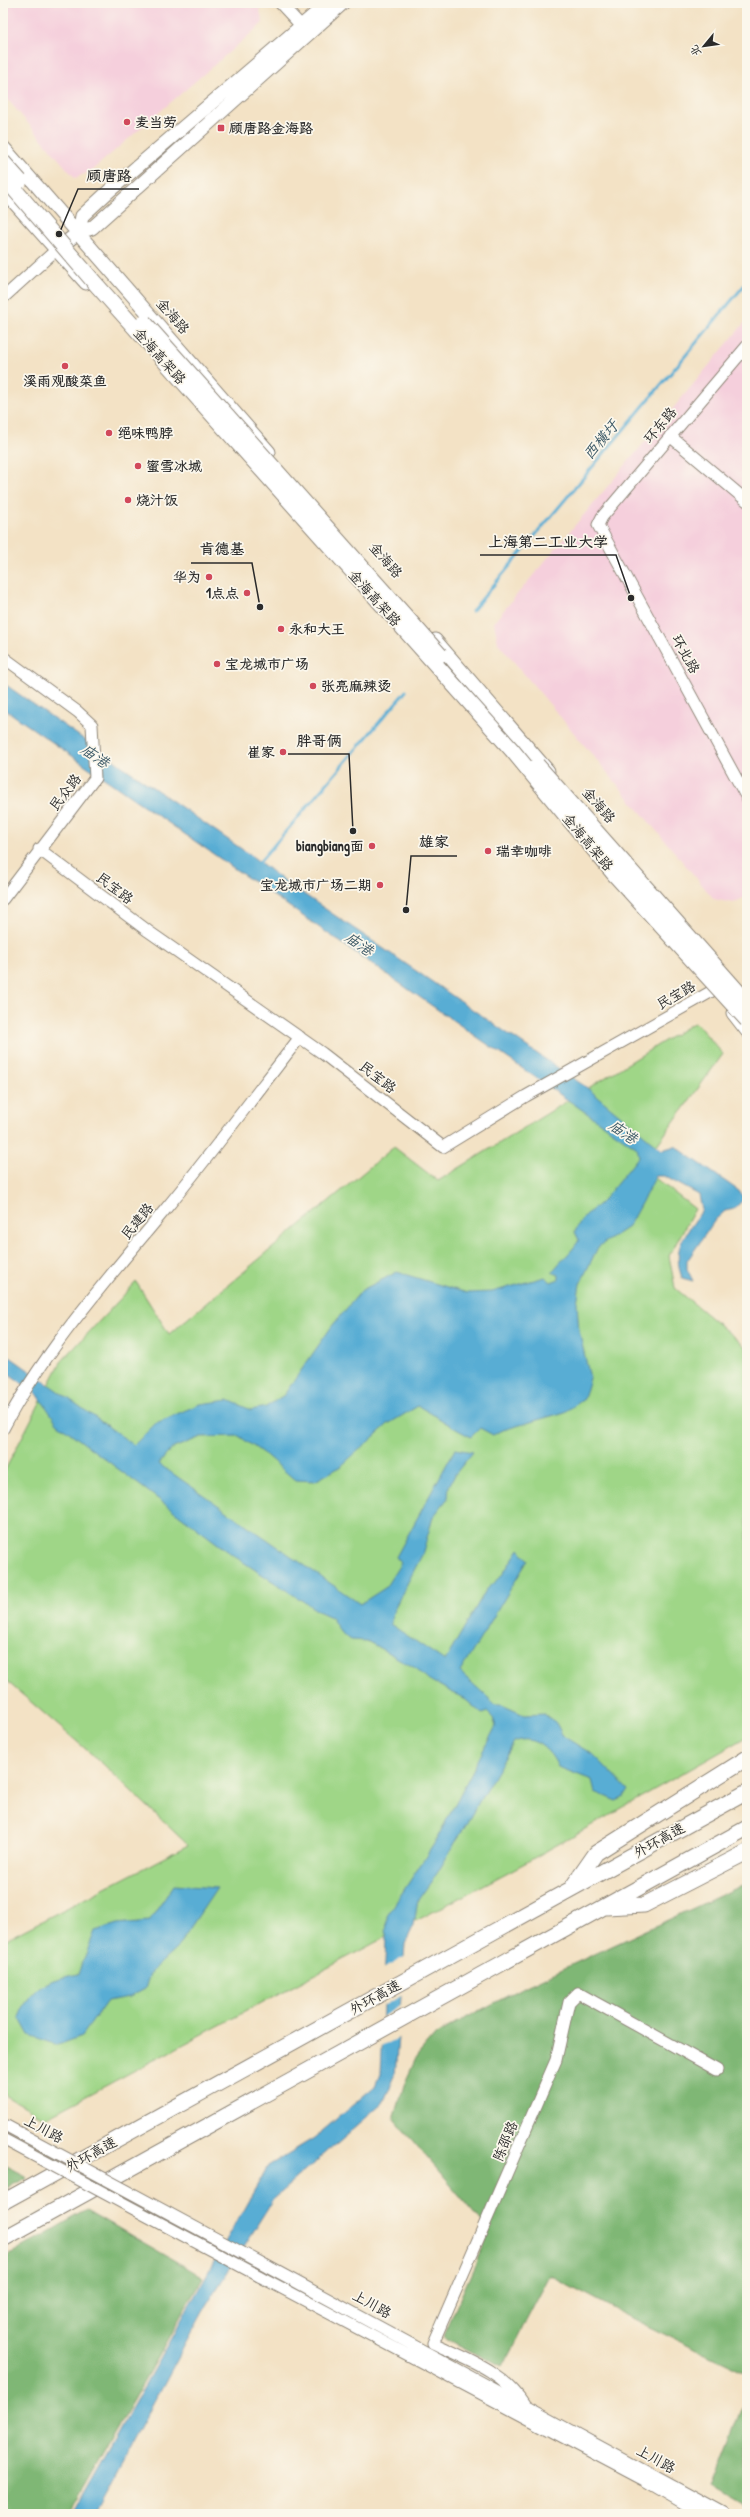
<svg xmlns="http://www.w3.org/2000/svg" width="750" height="2517" font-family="'Patrick Hand','LXGW WenKai TC',sans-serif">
<rect width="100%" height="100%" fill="#fbf7ec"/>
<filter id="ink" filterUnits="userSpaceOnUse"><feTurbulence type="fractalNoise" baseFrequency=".025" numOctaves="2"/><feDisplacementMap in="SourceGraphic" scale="8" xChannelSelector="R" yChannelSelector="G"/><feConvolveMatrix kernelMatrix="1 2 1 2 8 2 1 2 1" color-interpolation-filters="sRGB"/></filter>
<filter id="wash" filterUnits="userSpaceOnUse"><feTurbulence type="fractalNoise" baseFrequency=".012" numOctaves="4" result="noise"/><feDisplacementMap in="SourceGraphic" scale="16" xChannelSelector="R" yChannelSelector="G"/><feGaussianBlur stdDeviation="0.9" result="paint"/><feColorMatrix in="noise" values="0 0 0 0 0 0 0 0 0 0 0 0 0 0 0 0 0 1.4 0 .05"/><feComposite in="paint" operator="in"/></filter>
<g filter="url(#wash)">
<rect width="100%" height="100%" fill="#f3e2c5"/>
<!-- built -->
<path fill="#f5cfdc" d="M3,3h255l5,20 -172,148 -16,7 -72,-84z
M747,320v576l-14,7 -19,-4 -216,-256 -4,-21z"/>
<!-- green -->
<path fill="#9fd687" stroke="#658059" d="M695,1022l28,32 -82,113 54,42 -26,47 6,32 72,60v389l-222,126 -480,255 -42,-24v-153l185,-96 -85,-81 -100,-86v-204l58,-112 75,-80 33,52 225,-187 44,34z"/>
<!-- forest -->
<path fill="#7fb774" stroke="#557150" d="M743,1885l4,3v486l-108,-52 -89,-47 -48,92 -59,-30 47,-106 -96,-112 10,-34 13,-29 19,-22 90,-48z
M3,2164l25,13 -25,13z
M87,2210l116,67 -135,237h-65v-256z
M747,2394v114l-36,-21z"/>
<!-- water -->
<path fill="#58add4" stroke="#426c80" d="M3,683l250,174 30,23 303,207 76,63 13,-4 64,45 5,8 -10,10 -9,2 -10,9 -28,41v8l6,12 -11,-3c-11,-33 4,-42 20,-68l-3,-15 -35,-19h-8l-28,51 -30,20 -18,37 -3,19 2,28 11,47 -6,21 -19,13 -62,18 -10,5 -13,-7 -9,9c-19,-9 -34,-21 -53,-31l-30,18 -48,43 -25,14 -20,-1 -28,-24 -28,-20 -38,1 -30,12 -12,15 201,140 25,-16 16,-25 -5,-6 59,-108 18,3 -17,21 -7,13 -1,12 -15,19 -11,38 -28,54 -4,15 55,37 41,-71 14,-12 19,-29 9,11 -68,112 36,33h6l22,10 20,-1 12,9 7,13 32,20 33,34 -5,8 -7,3 -21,-9 -3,-12 -34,-13c-8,-18 -25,-33 -44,-25l-76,130 -20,28 -4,25 -9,19 -10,132 -12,27 -109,95 -71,113 -109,203h-22l196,-348 46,-28 61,-52 5,-12 7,-158 47,-72 62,-118 -3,-8 -6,-6 -5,2 -17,-15 -36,-19 -12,-11 -50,-28 -16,-1 -11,-8 -9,-15 -13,-6 -84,-55 -177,-133 -19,-28 -30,-22h-5v-21l131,93 22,-22 44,-19 28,-4 23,10 15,-3 18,-12 48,-69 30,-36 35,-18 70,21 25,-1 53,-15 6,5 8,-3v-4l-7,-3c9,-12 20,-20 27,-32l-4,-8c7,-19 19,-21 30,-34 12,-14 23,-28 34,-42l-2,-8 -634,-440z
M174,1885l43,3 -41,61 -26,24 -5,16 -15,8 -23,4 -25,35 -24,9 -29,-10 -10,-18c14,-33 26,-36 59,-43l17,-43 22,-7 32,-3z"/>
<!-- pier -->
<path fill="#f3e2c5" d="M406,1956l-3,39 -22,12 2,-38z
M402,2005l-2,32 -21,11 2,-31z"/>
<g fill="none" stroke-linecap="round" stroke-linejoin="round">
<!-- stream -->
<path stroke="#58add4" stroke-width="3" d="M472,611l275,-329
M258,864l148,-173"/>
</g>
</g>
<g filter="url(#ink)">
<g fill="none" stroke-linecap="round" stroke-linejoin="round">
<!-- minor casing -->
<g stroke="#8f8678" stroke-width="13">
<path id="minor" d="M280,3l26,28
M3,298l53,-48
M747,346l-145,171 -4,8 149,273
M670,436l77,65
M3,657l75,55 14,13 3,53 -92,121
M39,849l109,82 174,122 121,94 83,-51 188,-106
M3,1429c42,-80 104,-149 161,-218 47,-57 91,-116 136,-174
M267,2266l457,248
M259,2276l385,204 58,34
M524,2404c-21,-33 -57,-45 -91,-61l123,-283 13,-58 9,-9 139,77"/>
</g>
<!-- major casing -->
<g stroke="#8f8678" stroke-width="15">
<path id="major" d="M3,147l266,305
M3,190l83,93
M79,232l3,-16 27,-25 219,-188
M56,250l23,-18 13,-4 251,-225
M435,640l113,131
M733,1013l14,18"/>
</g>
<!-- highway casing -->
<g stroke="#8f8678" stroke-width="17">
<path id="highway" d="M573,1886l23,-33 151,-95
M606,1907l38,-2 103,-53
M3,2202l744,-410
M3,2239l744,-411"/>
</g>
<!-- minor -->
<use href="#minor" stroke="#fff" stroke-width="11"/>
<!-- major -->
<use href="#major" stroke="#fff" stroke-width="13"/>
<!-- highway -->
<use href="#highway" stroke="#fff" stroke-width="15"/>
<!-- minor-bridge casing -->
<g stroke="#8f8678" stroke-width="13" stroke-linecap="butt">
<path id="minor-bridge" d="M3,2124l264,142
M3,2139l256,137"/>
</g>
<!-- highway-bridge casing -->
<g stroke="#8f8678" stroke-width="17" stroke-linecap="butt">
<path id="highway-bridge" d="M3,162l17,19
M3,176l91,106 418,468 103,125 132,145
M144,322l296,333
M537,765l210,237"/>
</g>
<!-- minor-bridge -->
<use href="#minor-bridge" stroke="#fff" stroke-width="11"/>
<!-- highway-bridge -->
<use href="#highway-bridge" stroke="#fff" stroke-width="15"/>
</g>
</g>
<!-- markers -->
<g fill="#d1495b" stroke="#fbf7ec" stroke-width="1.5">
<circle cx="127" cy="122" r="4"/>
<rect x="217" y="124" width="8" height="8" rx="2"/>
<circle cx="65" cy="366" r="4"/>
<circle cx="109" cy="433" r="4"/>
<circle cx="138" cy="466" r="4"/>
<circle cx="128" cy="500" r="4"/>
<circle cx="209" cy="577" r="4"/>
<circle cx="247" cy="593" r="4"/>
<circle cx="281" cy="629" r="4"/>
<circle cx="217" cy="664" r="4"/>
<circle cx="313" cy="686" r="4"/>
<circle cx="283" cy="752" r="4"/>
<circle cx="372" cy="846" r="4"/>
<circle cx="488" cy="851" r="4"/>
<circle cx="380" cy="885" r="4"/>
</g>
<g text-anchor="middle" stroke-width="3.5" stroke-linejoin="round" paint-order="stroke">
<!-- poi labels -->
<g font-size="14" font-weight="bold" fill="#2b2b2b" stroke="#fbf7ec" text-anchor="start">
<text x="135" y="127">麦当劳</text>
<text x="229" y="133">顾唐路金海路</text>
<text x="65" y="386" text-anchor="middle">溪雨观酸菜鱼</text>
<text x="117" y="438">绝味鸭脖</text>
<text x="146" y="471">蜜雪冰城</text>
<text x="136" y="505">烧汁饭</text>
<text x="201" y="582" text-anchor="end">华为</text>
<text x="239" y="598" text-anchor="end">1点点</text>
<text x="289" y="634">永和大王</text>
<text x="225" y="669">宝龙城市广场</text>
<text x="321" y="691">张亮麻辣烫</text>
<text x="275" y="757" text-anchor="end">崔家</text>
<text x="364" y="851" text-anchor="end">biangbiang面</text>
<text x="496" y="856">瑞幸咖啡</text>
<text x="372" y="890" text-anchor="end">宝龙城市广场二期</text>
</g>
<!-- street labels -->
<g font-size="14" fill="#2b2b2b" stroke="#fbf7ec">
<text transform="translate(173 316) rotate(49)" y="5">金海路</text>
<text transform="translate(160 356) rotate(48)" y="5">金海高架路</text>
<text transform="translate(660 425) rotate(-50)" y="5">环东路</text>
<text transform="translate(386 560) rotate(49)" y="5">金海路</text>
<text transform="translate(375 598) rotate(48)" y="5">金海高架路</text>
<text transform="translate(686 654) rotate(61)" y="5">环北路</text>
<text transform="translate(65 792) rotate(-52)" y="5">民众路</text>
<text transform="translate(599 805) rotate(49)" y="5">金海路</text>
<text transform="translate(588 842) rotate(50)" y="5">金海高架路</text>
<text transform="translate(115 888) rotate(37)" y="5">民宝路</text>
<text transform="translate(676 995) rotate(-30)" y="5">民宝路</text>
<text transform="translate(378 1077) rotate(38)" y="5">民宝路</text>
<text transform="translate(137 1221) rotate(-51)" y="5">民建路</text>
<text transform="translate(659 1840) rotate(-29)" y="5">外环高速</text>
<text transform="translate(375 1997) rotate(-29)" y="5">外环高速</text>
<text transform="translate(44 2129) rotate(28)" y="5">上川路</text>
<text transform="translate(505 2141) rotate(-67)" y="5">陈邵路</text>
<text transform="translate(91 2154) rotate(-29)" y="5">外环高速</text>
<text transform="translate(372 2304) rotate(29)" y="5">上川路</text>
<text transform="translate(656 2459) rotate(29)" y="5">上川路</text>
</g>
<!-- water labels -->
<g font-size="15" font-style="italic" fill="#3b5866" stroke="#fbf7ec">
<text transform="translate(601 440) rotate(-50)" y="5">西横圩</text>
<text transform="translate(95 756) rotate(35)" y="5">庙港</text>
<text transform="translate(359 944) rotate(35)" y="5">庙港</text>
<text transform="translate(623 1132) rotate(35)" y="5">庙港</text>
</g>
</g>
<!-- callouts -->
<path fill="none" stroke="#2b2b2b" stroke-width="1.5" d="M59 234L78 189H139M631 598L616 555H480M260 607L252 563H191M353 831L349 754H288M406 910L411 856H457"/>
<g fill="#2b2b2b" stroke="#fbf7ec" stroke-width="1.5">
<circle cx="59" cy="234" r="4"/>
<circle cx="631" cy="598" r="4"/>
<circle cx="260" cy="607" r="4"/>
<circle cx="353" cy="831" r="4"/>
<circle cx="406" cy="910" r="4"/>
</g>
<g font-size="15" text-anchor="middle" font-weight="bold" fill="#2b2b2b" stroke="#fbf7ec" stroke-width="3.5" stroke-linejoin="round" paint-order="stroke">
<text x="109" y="181">顾唐路</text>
<text x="548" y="547">上海第二工业大学</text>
<text x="222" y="554">肯德基</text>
<text x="319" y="746">胖哥俩</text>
<text x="434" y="847">雄家</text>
</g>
<!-- margin -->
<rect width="750" height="2517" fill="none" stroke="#fbf7ec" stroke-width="16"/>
<!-- north arrow -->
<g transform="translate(704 46) rotate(241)" stroke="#fbf7ec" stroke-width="3" paint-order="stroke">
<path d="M0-3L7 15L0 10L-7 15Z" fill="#2b2b2b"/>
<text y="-6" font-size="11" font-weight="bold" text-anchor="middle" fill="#2b2b2b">北</text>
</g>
</svg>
